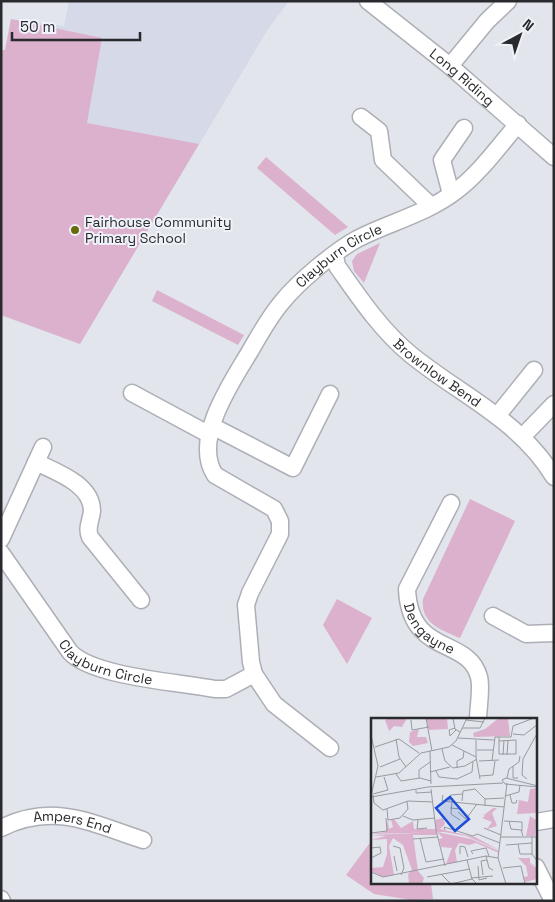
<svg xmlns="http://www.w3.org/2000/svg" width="555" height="902" font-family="'Space Grotesk',sans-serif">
<rect width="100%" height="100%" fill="#e2e5ec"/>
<!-- built -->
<path fill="#d5d9e8" d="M69,1h220l-21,28 -188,315 -79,-29v-265h4l6,-31 53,7z"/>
<!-- green -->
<path fill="#dcb1cd" d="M11,19l91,19 -15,85 112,21 -119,200 -79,-29v-265h4z
M266,157l82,70 -13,8 -78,-67z
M380,243l-16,40 -10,-12 -2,-10 5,-7z
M157,290l87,45 -6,10 -86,-44z
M470,499l45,22 -55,117c-19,-8 -40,-15 -37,-39z
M337,599l35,19 -25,46 -24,-39z
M372,840v43h59l2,16 -21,1 -38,-6 -28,-19z"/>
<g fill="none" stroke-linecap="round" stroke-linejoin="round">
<!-- minor casing -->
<g stroke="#adafb6" stroke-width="19">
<g id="minor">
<path id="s1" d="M368,1l82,65 104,91"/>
<path d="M450,66l37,-45 21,-20"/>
<path d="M361,117l18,14 4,29 48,46"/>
<path d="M451,194l-9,-34 22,-32"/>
<path id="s2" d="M335,256l2,10c22,31 43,63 73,88 50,41 110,66 144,123"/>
<path d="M132,393l78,42"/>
<path d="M497,416l37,-46"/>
<path d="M212,426l81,42 37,-74"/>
<path d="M523,436l31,-32"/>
<path d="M36,462c20,10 56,22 56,49 -1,10 -6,17 -2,26l51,63"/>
<path id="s3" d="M451,503l-44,86c3,68 61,47 72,88 3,12 -1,30 -1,43"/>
<path d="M1,539l42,-92"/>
<path id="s4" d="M1,553l69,99c23,25 109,30 145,37h11l28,-15"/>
<path d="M493,616l33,18 28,-1"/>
<path id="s5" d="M330,748l-56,-44 -20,-30 -3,-12 -5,-57 4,-12 30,-59v-13l-6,-12 -59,-34c-23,-35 16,-92 34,-122 10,-17 20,-36 33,-51 16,-20 53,-51 75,-63 33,-17 69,-25 99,-48 24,-18 43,-45 62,-67"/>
<path d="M536,822l18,-3"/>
<path id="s6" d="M1,828c53,-26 90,-5 142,12"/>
<path d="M536,867l17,34"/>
<path d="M1,899l1,2"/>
</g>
</g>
<!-- minor -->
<use href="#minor" stroke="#fff" stroke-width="16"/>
</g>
<!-- markers -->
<circle fill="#696b0a" stroke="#f0f2fa" stroke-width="2" cx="75" cy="230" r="5"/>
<g text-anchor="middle" stroke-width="4" stroke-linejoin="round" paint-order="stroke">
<!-- street labels -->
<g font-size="14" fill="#292a2d" stroke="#f0f2fa">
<text dy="5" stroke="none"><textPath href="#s1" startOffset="121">Long Riding</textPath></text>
<text dy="5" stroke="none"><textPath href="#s5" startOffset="618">Clayburn Circle</textPath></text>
<text dy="5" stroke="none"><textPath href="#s2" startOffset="158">Brownlow Bend</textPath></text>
<text dy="5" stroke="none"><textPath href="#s3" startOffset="145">Dengayne</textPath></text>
<text dy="5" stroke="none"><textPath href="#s4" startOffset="158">Clayburn Circle</textPath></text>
<text dy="5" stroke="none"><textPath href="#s6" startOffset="74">Ampers End</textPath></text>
</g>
<!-- poi labels -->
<g font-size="14" fill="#292a2d" stroke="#f0f2fa" text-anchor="start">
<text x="85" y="227">Fairhouse Community<tspan x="85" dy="16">Primary School</tspan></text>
</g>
</g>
<!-- overview -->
<g transform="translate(371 718)">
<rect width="166" height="166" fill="#e2e5ec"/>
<path d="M19,0h15l1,2 -4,7 -8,-1 -5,5 -4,-11zM55,0h21l1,11 -19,1zM128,0h9l2,18 -36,1 -1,-4 12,-4zM48,11l-2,8h9l2,6 -15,3 -4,-4 1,-10zM166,70l-1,25 -19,1 2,-14 9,2 2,-13zM122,90h4l-5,5 5,13 -10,3 5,-7 -10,-4 3,-2 -4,-3 3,2zM159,98l6,4 -1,16h-9zM72,100l2,6 -5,5 35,8 24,13 -33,-14 -22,-4 -73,2 15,-2 2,-13 1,10 4,-2 -2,-7 3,-1 7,9 12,-7 1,8h22l-1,-9zM65,114l1,3h-24l5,36 6,7 -2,6h-19l6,-1 -1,-9 4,-4 -9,-25 -10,-7 -4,8 5,29 -11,2 -12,-6v-3l12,-1 4,-13v-15l-16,1 15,-4 -15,-1zM66,114l34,7 28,12v2l-23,-10 -7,2 -10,-2 -4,7 2,12 -11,2 6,-16 -11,-1 -2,-8 4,-1zM147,140h12v5l7,4 -10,-4 10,5v11l-12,3 -1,-5 4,-1 -2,-10z" fill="#dcb1cd"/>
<path fill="none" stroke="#989aa0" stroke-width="1" d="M55,0l6,33M82,0l2,11 5,3M40,2l1,10 17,-3M95,2l18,2M84,10l-6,2 1,6 6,-6M91,10h18l5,-10M142,16l11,1 14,-11M0,17l7,31 -7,30M128,19v17h17v-14l-17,1M87,20l36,2M25,21l3,18 7,10M81,27l24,12 4,22M4,29l24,-8 20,14M71,31l3,12 8,7 12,-2 12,-7M106,32h16M59,33l1,33M132,37l1,-15M136,37l1,-15M105,39v-17M108,43l20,-1M121,43l3,-24h16l2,-11 21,-8M142,48v12h5M9,49l20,-8M86,50v-7l6,-3 1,-7M65,53l3,6 18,2 15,-7 1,-10M59,54l20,-5M25,56l5,7 19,-3 11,3M109,58l13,-1 2,-14M5,59l23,-4 22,-20 28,-6 7,-6 11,-23M48,60v-8l11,-8M136,60l2,-9 10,-7 1,-6M156,61l-5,-4 1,-16 15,-27M167,68l-32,-8 -4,2 3,4 33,3M60,71l5,41 9,36M45,72v3l16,-1M2,76l15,-4 -4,-13M2,77l1,8 9,7M72,77l-1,6 62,6M139,77l2,8h4l1,-3M134,78l14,-4 1,-7M0,79l57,-10 75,-4M114,81l19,-1M78,83l2,-6 11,-1M81,83l-1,13 9,6M91,83l1,-10 12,-2 10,10v7M79,90l11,1 7,8M16,91l1,11 12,-2 8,-9 -1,-7M12,92l25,-9 25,1M87,94l8,7 11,-15M32,98l10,4 22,-2M47,102l-1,9 10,-1M133,103l18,1v9M138,103l2,8 10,1 2,6M113,110l17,7M74,112l-1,-3 29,9 4,-2 23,9M0,115l16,-2 -1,-13M161,118v18l6,8M130,119h37M49,120l6,24 18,-3M42,121l25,-2M147,126l2,10h12M135,127l26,-2M22,128l7,2 4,20 -3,7M0,130l9,-1 1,6 -10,5M89,136v-8l5,1 3,10M102,136l-2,-3 15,-3 3,8M23,138l3,15M115,138l3,12 4,2M96,142l5,19 5,5M107,148l1,14 8,-2M132,150l18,-2 4,18M0,154l12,5 103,-21 12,2M70,156l10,10 21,-5M112,157l-2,-14 6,-1M56,159l43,-8M100,160l22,-2M135,166l-8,-26 9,-75"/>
<path fill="#1d4ed8" fill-opacity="0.15" stroke="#1d4ed8" stroke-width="2.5" d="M79,79l19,22 -14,12 -19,-23z"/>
<rect width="166" height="166" fill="none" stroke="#292a2d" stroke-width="2.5"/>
</g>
<!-- border -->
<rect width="555" height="902" fill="none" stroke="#292a2d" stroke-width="5"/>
<!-- north arrow -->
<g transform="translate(520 35) rotate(40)" stroke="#f0f2fa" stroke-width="4" paint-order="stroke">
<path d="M0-4L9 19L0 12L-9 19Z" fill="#292a2d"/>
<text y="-8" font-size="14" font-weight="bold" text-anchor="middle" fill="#292a2d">N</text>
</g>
<!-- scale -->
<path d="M12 32v8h128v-8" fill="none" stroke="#292a2d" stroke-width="2.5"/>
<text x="20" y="32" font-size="15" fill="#292a2d" stroke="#f0f2fa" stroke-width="4" paint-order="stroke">50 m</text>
</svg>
